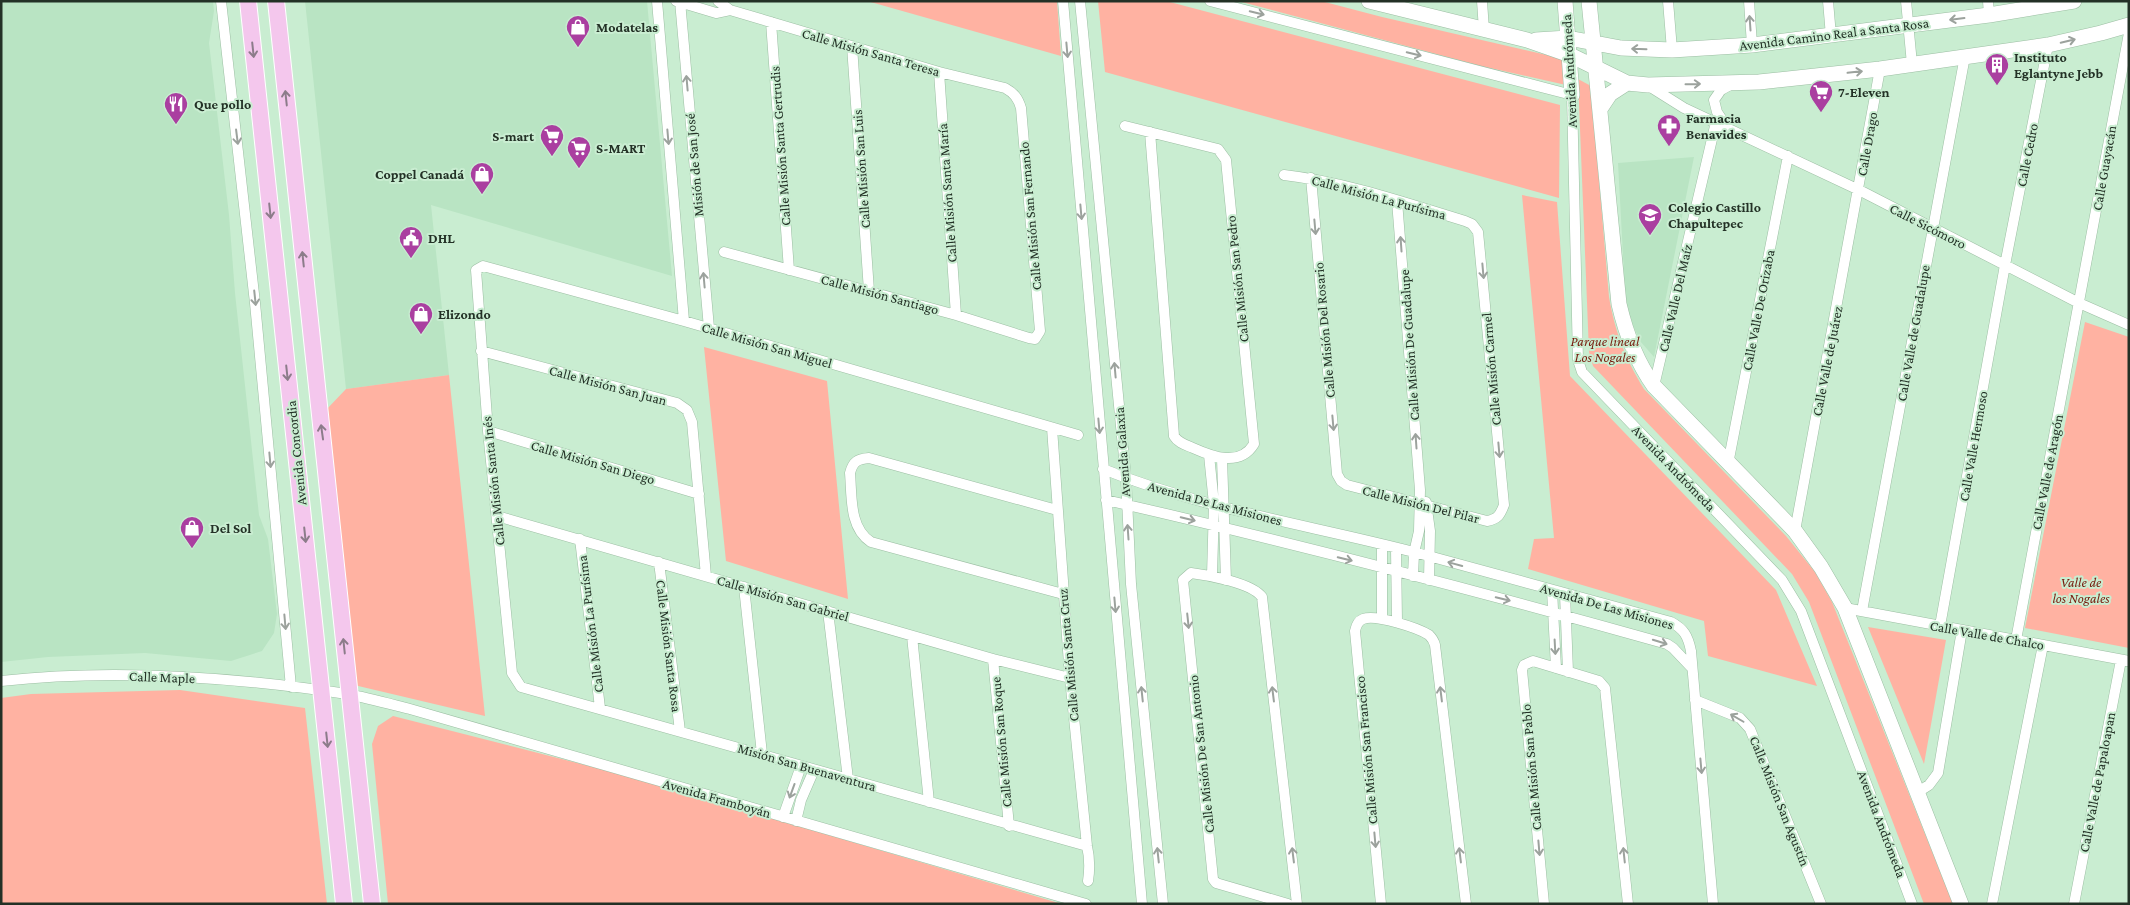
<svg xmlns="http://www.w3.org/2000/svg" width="2130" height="905" font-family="'Crimson Pro',serif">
<rect width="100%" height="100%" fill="#c9edd1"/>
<!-- built -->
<path fill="#b9e4c3" d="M1,1h212l1,10 -5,32 20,172 6,78 24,222 9,24 9,75 -3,19 -12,18 -31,10 -86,-8 -97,4 -47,5z
M305,1h342l25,275 -241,-71 18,170 -103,14z
M1694,157l-40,200 -14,-16 -14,-31 -8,-147z"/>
<!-- green -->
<path fill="#ffb2a2" d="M867,1h190l4,55z
M1098,1h68l394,104 -1,93 -454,-126z
M1238,1h83l61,16 182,42 2,26 -85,-19z
M1578,79l13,7 18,211c6,35 16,61 35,92l142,147 29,36 17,30 121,302h-29l-115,-302 -17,-28 -199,-208 -4,-14z
M1522,195l35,7 13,174 206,214 41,96 -109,-30 -4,-35 -176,-52 6,-30 20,-1z
M2085,322l44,15v311l-104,-20z
M704,347l123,34 21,218 -122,-38z
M449,375l36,341 -131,-31 -28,-275 20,-21z
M1868,627l78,13 -22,124z
M180,690l125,18 22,196h-326v-206l30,-4z
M393,716l243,62 426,126h-674l-16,-160 6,-18z"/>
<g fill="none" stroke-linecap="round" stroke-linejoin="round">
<!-- street casing -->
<g stroke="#9cbea3" stroke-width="11">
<path id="street" d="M221,1l34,302 36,384
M657,1l27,320
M676,1l40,12 14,-3
M680,1l29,327
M718,1l12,9 209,62 66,16c9,5 13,10 16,20l19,223 -5,8 -6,-1 -73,-23 -232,-63
M1063,1l79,903
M1080,1l46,477 5,106 32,320
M1210,1l362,94 6,265 4,12 200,208 19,31 111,293
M1482,1l2,29
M1668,1l4,49
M1749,1l3,44
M1828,1l3,35
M1906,1l6,63
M1988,1l1,14
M771,22l18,248
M852,46l17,245
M939,72l17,243
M1649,86l35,22 175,82 220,113 50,22
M1125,126l93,23 8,11 28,284c-14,23 -41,13 -61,4 -7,-3 -15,-5 -19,-12l-24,-304
M1727,127l-10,-15 -3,-12 7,-10 11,-6
M1284,175c61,7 122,28 181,46l7,3 6,8 26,273c-4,10 -6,14 -17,16l-140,-36 -6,-4 -4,-7 -26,-296
M1397,201l23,289 -1,41 -5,22 -1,23
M481,351l196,52 10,7 5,12 14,154
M1654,386l62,-264
M1052,428l18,250 17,168c3,13 3,22 1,35
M488,431l211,63
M1078,435l-394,-114 -201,-55 -7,4 12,161 24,242 9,14 566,159
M1209,455l5,49 -2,72
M1222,458l4,122
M1728,464l60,-308
M1103,469c100,40 207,56 311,83 86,23 171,47 257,70 13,7 17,14 20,29l22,253
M1106,500c188,43 376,92 561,144l6,4 18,19
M1426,502l4,29 -1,49
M1057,510l-188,-52c-11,1 -16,3 -19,15 2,23 -1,55 21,69l192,52
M497,516l496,143 77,19
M1795,531l85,-462
M580,539l20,169
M1396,549l1,73
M659,562l21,169
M744,587l18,167
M1552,590l4,78
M1565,594l3,78
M1845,608l284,53
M828,611l20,168
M1862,611l103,-555
M1382,619v-74
M1940,626l65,-361 43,-220
M912,636l17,166
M2016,640l113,-607
M993,659l16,167
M1,681c115,-13 233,-4 346,13 21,4 43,10 63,15l676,195
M1695,700l45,18 10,11 71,175
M1918,792l11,-7 9,-12 24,-143
M783,817l18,-51
M796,821l5,-21 13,-30
M1288,904l-72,-21 -3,-4 -30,-299 8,-7c17,2 61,10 71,24l35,307
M1381,904l-26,-273c1,-5 3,-10 8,-12 13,-5 55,9 66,16 3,3 5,6 6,10l31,259
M1544,904l-22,-234 2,-5 9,-4 66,20 6,7 23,216
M1992,904l51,-259
M2074,904l47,-244"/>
</g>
<!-- secondary casing -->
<g stroke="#9cbea3" stroke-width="16">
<path id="secondary" d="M1369,1l158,39 43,15 57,28 21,2 111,-3 121,-13 168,-24 53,-12 28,-8
M1565,1l7,94
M1589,1l30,303c7,30 17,57 35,82l141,145 26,36 24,41 116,296
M1536,40l32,-2 53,10 51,2 80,-5 237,-30 85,-14
M1600,109l10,-15 17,-11"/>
</g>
<!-- primary casing -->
<g stroke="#fff" stroke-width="18">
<path id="primary" d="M248,1l96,903
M276,1l96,903"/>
</g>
<!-- street -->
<use href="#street" stroke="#fff" stroke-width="10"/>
<!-- secondary -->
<use href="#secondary" stroke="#fff" stroke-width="15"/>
<!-- primary -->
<use href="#primary" stroke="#f4c7ed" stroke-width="16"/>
</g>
<!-- one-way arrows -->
<defs><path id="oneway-shaft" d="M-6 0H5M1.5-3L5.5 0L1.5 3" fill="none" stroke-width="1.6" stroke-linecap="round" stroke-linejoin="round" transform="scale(1.25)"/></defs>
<g stroke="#9ca29d">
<use href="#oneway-shaft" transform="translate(1257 13) rotate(14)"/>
<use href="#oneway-shaft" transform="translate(1957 19) rotate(173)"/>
<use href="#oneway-shaft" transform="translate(1750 23) rotate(-94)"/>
<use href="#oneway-shaft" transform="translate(2068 41) rotate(-13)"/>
<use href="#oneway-shaft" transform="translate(1639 49) rotate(-178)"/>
<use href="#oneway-shaft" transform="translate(1067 50) rotate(85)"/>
<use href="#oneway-shaft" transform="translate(1414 54) rotate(14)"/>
<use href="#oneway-shaft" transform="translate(1855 72) rotate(-6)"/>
<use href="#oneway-shaft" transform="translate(687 83) rotate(-95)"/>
<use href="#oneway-shaft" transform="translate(1693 84) rotate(-1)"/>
<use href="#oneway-shaft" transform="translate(237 137) rotate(83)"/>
<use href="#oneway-shaft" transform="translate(668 137) rotate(85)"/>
<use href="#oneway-shaft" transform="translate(1081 212) rotate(85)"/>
<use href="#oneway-shaft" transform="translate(1315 227) rotate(85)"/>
<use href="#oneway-shaft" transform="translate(1401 244) rotate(-94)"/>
<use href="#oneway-shaft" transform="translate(1483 271) rotate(85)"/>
<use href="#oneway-shaft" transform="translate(704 280) rotate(-95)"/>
<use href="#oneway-shaft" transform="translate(255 298) rotate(84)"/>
<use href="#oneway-shaft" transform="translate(1115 370) rotate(-95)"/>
<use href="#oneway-shaft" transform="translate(1333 423) rotate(85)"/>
<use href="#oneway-shaft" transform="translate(1099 426) rotate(85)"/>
<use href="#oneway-shaft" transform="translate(1416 441) rotate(-94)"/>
<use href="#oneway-shaft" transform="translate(1499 450) rotate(85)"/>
<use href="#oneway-shaft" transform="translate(270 460) rotate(85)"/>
<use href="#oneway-shaft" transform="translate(1188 519) rotate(13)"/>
<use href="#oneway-shaft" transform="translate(1128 532) rotate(-94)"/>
<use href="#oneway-shaft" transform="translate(1345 559) rotate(14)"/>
<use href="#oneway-shaft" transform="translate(1455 564) rotate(-165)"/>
<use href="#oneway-shaft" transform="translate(1503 599) rotate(14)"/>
<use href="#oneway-shaft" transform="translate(1115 605) rotate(85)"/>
<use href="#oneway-shaft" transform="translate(1188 621) rotate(84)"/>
<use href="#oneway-shaft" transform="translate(285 622) rotate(85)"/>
<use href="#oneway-shaft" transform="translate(1660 642) rotate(17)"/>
<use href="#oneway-shaft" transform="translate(1555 647) rotate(87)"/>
<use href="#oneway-shaft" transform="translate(1142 694) rotate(-96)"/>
<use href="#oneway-shaft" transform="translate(1273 694) rotate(-97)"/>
<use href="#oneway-shaft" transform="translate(1441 694) rotate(-97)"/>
<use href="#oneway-shaft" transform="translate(1737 718) rotate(-150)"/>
<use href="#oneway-shaft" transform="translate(1701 766) rotate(85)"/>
<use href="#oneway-shaft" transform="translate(792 791) rotate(110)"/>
<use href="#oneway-shaft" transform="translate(1375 840) rotate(85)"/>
<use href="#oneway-shaft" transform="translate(1539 848) rotate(85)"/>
<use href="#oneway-shaft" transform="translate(1158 855) rotate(-96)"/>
<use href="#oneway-shaft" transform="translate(1293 855) rotate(-97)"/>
<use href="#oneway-shaft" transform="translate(1460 855) rotate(-97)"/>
<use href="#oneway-shaft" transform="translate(1624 855) rotate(-96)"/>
</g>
<g stroke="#8c7c8a">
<use href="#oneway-shaft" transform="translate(253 50) rotate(84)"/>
<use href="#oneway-shaft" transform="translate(286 98) rotate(-96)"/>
<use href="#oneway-shaft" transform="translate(270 211) rotate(84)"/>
<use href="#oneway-shaft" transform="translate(303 259) rotate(-96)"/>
<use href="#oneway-shaft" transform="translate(287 373) rotate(84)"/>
<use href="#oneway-shaft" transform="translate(322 432) rotate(-98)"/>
<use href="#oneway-shaft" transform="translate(305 535) rotate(84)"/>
<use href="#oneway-shaft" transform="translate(344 646) rotate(-96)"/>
<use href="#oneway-shaft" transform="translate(327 740) rotate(84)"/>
</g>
<!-- icons -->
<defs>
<g id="shop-pin" transform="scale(1.25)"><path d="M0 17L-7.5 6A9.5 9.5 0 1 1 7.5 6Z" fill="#aa3fa0" stroke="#c9edd1"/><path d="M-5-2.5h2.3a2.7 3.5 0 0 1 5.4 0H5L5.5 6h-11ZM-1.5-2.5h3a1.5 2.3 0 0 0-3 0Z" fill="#fff"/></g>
<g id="building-pin" transform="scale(1.25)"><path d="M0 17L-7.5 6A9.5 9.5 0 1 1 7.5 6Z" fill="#aa3fa0" stroke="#c9edd1"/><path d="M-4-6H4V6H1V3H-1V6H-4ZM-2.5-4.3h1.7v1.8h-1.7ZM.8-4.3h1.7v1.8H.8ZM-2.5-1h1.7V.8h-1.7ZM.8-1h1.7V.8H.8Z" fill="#fff"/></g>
<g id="supermarket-pin" transform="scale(1.25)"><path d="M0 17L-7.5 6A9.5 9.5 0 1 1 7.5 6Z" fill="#aa3fa0" stroke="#c9edd1"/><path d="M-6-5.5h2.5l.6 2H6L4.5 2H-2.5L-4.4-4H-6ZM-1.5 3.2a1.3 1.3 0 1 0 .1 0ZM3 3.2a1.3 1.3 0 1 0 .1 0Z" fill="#fff"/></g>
<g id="restaurant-pin" transform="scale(1.25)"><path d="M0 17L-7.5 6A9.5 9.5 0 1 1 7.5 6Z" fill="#aa3fa0" stroke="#c9edd1"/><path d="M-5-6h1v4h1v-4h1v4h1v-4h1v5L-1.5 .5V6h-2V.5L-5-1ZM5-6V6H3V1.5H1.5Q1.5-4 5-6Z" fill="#fff"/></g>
<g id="pharmacy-pin" transform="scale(1.25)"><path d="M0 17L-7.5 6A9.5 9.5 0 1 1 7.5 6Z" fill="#aa3fa0" stroke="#c9edd1"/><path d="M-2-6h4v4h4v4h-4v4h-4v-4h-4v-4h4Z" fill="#fff"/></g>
<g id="school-pin" transform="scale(1.25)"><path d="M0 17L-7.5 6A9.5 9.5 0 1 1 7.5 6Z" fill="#aa3fa0" stroke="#c9edd1"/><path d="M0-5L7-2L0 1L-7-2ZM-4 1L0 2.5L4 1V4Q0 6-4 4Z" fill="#fff"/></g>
<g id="civic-pin" transform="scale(1.25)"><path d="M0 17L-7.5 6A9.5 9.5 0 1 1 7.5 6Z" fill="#aa3fa0" stroke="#c9edd1"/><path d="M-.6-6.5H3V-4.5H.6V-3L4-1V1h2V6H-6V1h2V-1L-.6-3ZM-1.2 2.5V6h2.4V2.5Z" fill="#fff"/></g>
</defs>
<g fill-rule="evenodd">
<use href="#shop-pin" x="578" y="27"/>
<use href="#building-pin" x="1997" y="65"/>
<use href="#supermarket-pin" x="1821" y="92"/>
<use href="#restaurant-pin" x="176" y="104"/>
<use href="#pharmacy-pin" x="1669" y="126"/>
<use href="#supermarket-pin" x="552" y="136"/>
<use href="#supermarket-pin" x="579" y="148"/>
<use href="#shop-pin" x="482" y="174"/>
<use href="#school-pin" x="1650" y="215"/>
<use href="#civic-pin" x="411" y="238"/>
<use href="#shop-pin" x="421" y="314"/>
<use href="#shop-pin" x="192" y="528"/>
</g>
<g text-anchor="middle" stroke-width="4" stroke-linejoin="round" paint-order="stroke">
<!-- poi labels -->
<g font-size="14" font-weight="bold" fill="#233126" stroke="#c9edd1" text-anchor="start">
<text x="596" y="32">Modatelas</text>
<text x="2014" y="62">Instituto<tspan x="2014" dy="16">Eglantyne Jebb</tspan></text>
<text x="1838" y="97">7-Eleven</text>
<text x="194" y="109">Que pollo</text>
<text x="1686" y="123">Farmacia<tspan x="1686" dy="16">Benavides</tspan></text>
<text x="534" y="141" text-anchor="end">S-mart</text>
<text x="596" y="153">S-MART</text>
<text x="464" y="179" text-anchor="end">Coppel Canadá</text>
<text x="1668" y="212">Colegio Castillo<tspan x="1668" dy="16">Chapultepec</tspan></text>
<text x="428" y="243">DHL</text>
<text x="438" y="319">Elizondo</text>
<text x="210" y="533">Del Sol</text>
</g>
<!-- street labels -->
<g font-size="14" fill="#233126" stroke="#c9edd1">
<text transform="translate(1834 34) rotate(-7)" y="5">Avenida Camino Real a Santa Rosa</text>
<text transform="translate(871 52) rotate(16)" y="5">Calle Misión Santa Teresa</text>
<text transform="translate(1569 71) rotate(-93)" y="5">Avenida Andrómeda</text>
<text transform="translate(1867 144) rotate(-80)" y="5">Calle Drago</text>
<text transform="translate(780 146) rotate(-94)" y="5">Calle Misión Santa Gertrudis</text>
<text transform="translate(2027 155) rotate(-79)" y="5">Calle Cedro</text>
<text transform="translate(694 165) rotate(-95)" y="5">Misión de San José</text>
<text transform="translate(2104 168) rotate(-80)" y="5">Calle Guayacán</text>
<text transform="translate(861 169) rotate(-94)" y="5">Calle Misión San Luis</text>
<text transform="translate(947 193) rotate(-94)" y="5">Calle Misión Santa María</text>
<text transform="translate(1379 197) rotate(15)" y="5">Calle Misión La Purísima</text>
<text transform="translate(1030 216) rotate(-95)" y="5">Calle Misión San Fernando</text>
<text transform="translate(1928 226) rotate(27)" y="5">Calle Sicómoro</text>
<text transform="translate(1237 279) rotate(-96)" y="5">Calle Misión San Pedro</text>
<text transform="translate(880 294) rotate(15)" y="5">Calle Misión Santiago</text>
<text transform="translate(1675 298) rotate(-77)" y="5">Calle Valle Del Maíz</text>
<text transform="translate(1758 310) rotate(-79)" y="5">Calle Valle De Orizaba</text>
<text transform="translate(1324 330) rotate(-95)" y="5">Calle Misión Del Rosario</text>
<text transform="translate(1913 333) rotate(-80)" y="5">Calle Valle de Guadalupe</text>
<text transform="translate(767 345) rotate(16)" y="5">Calle Misión San Miguel</text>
<text transform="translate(1409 345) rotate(-94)" y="5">Calle Misión De Guadalupe</text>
<text transform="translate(1827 361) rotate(-79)" y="5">Calle Valle de Juárez</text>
<text transform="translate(1491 369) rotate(-95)" y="5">Calle Misión Carmel</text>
<text transform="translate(608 385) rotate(15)" y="5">Calle Misión San Juan</text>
<text transform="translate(1973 446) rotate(-80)" y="5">Calle Valle Hermoso</text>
<text transform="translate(1122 452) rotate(-94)" y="5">Avenida Galaxia</text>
<text transform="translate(296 453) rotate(-96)" y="5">Avenida Concordia</text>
<text transform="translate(593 462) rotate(16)" y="5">Calle Misión San Diego</text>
<text transform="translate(1674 468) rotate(46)" y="5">Avenida Andrómeda</text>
<text transform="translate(2047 472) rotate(-79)" y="5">Calle Valle de Aragón</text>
<text transform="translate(493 481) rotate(-96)" y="5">Calle Misión Santa Inés</text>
<text transform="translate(1215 503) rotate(15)" y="5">Avenida De Las Misiones</text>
<text transform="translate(1421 504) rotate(14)" y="5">Calle Misión Del Pilar</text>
<text transform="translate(783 598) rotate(16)" y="5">Calle Misión San Gabriel</text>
<text transform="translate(1607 606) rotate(16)" y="5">Avenida De Las Misiones</text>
<text transform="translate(590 624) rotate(-97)" y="5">Calle Misión La Purísima</text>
<text transform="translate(1987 635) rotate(10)" y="5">Calle Valle de Chalco</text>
<text transform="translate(669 646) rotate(83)" y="5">Calle Misión Santa Rosa</text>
<text transform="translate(1068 655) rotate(-95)" y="5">Calle Misión Santa Cruz</text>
<text transform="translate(162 677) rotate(2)" y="5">Calle Maple</text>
<text transform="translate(1001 742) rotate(-95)" y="5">Calle Misión San Roque</text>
<text transform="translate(1366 750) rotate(-95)" y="5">Calle Misión San Francisco</text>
<text transform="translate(1201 754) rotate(-96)" y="5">Calle Misión De San Antonio</text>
<text transform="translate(807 767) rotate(16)" y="5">Misión San Buenaventura</text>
<text transform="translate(1531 767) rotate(-95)" y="5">Calle Misión San Pablo</text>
<text transform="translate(2097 782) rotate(-79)" y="5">Calle Valle de Papaloapan</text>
<text transform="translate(717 798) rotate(16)" y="5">Avenida Framboyán</text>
<text transform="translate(1780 801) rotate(68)" y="5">Calle Misión San Agustín</text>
<text transform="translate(1882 824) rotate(69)" y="5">Avenida Andrómeda</text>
</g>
<!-- park labels -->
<g font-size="14" font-style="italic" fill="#771c0e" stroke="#c9edd1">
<text x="1605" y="346">Parque lineal<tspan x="1605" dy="16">Los Nogales</tspan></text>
<text x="2081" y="587">Valle de<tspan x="2081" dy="16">los Nogales</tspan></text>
</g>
</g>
<!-- border -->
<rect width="2130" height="905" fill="none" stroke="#233126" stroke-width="5"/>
</svg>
